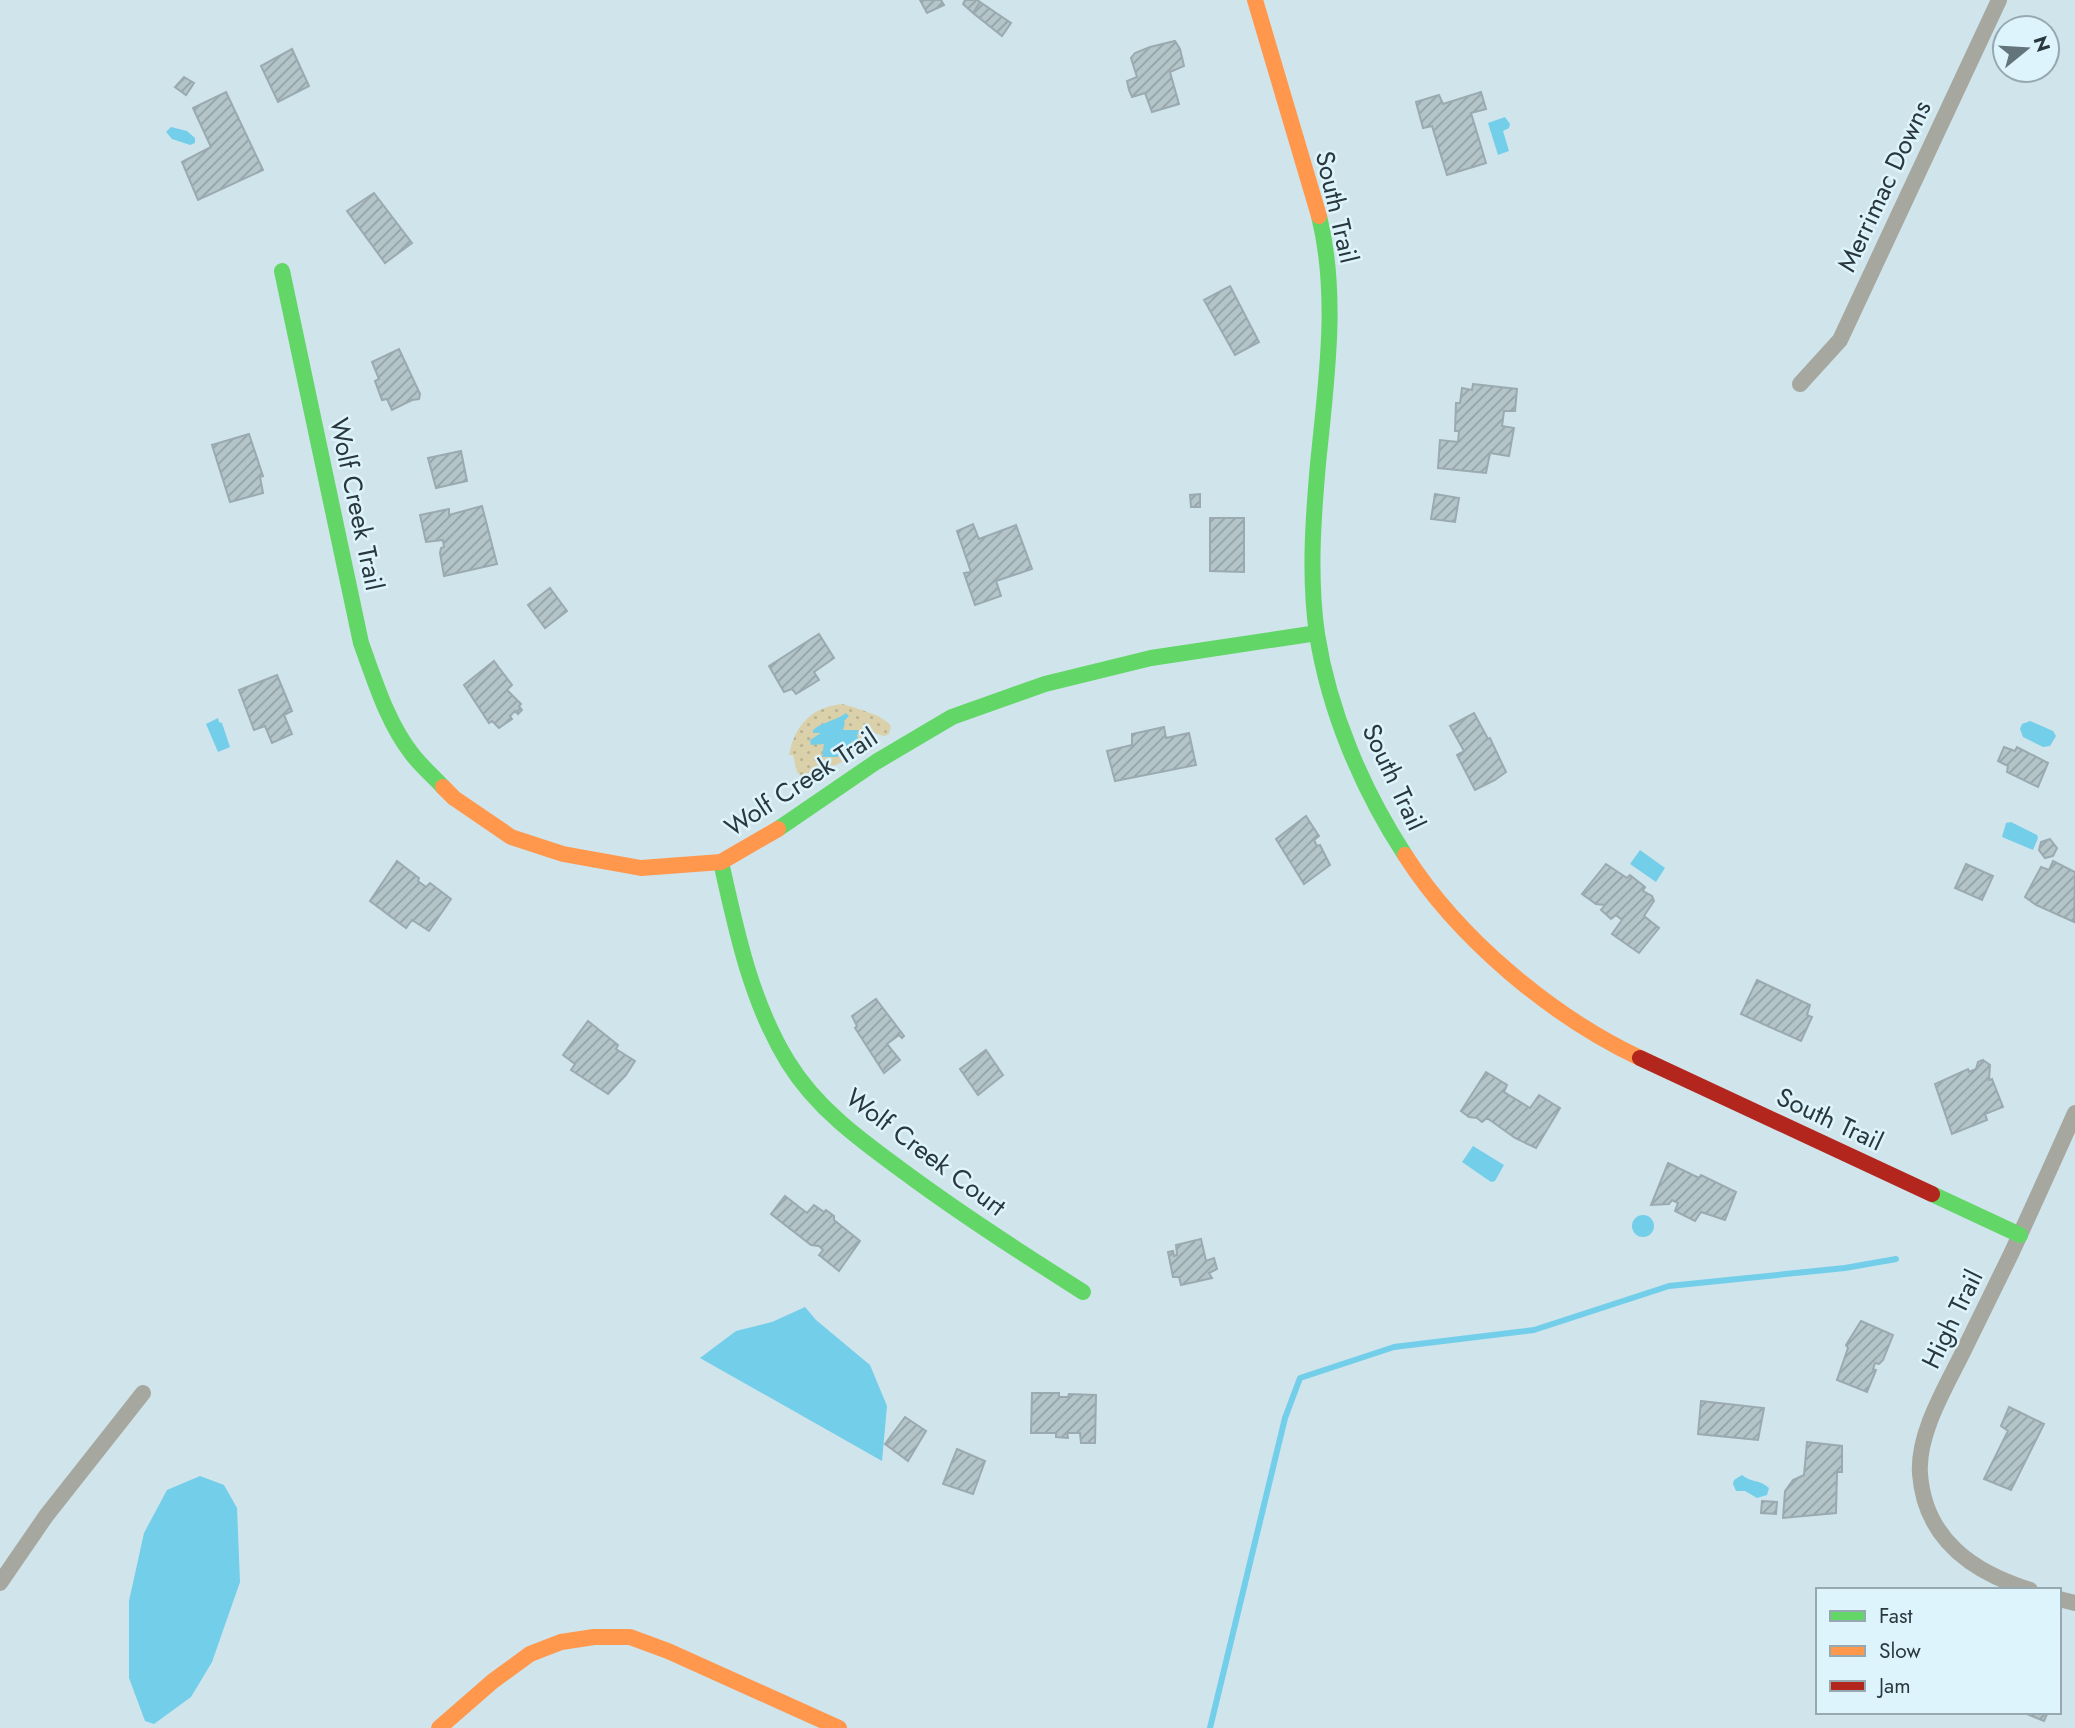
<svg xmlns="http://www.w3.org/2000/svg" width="2075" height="1728" font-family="Jost,sans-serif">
<defs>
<pattern id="grass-dots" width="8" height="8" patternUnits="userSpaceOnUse" patternTransform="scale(1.75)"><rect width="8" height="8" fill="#dad1ab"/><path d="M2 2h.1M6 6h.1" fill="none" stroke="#bbb494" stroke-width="1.8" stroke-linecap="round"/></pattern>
<pattern id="building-hatch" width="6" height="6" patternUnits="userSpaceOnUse" patternTransform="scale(1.75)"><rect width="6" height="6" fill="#b4c5ca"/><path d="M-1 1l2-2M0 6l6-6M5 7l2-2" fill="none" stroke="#92a1a5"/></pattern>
</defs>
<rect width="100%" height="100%" fill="#d0e4eb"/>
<!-- grass -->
<path fill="url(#grass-dots)" d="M843,704c14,5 39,10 48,22l-2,8 -5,2 -10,-3 -18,22 -20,10 -22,3 -3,9 -8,2 -6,-7 -4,-17h-4c6,-30 22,-48 54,-51z"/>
<!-- water -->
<path fill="#73ceea" d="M1505,117l5,7 -1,4 -6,3 6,20 -11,4 -10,-32z
M171,127l16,4 8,7v5l-5,2 -18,-6 -6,-7z
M846,713l3,3 -5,5 1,2 -2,7h14l2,3 -2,2 2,7 -7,-1 -3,9 -12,7h-15l2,-13 -13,1 -1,-5 11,-7h-8v-3c9,-8 22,-9 33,-17z
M218,718l1,4 3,1 8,24 -12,5 -12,-28z
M2030,721l23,10 3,5 -6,10 -7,1 -20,-10 -3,-8 2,-5z
M2011,822l26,13 1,3 -5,12 -31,-13 4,-14z
M1640,850l25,18 -9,14 -26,-18z
M1473,1146l31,19 -9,16 -4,1 -29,-20z
M1632 1226a11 11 0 1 1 22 0a11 11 0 1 1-22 0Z
M805,1307l11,13 54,45 17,41 -5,55 -182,-103 36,-27 36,-9z
M1742,1475c10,8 17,4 27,13l-2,7 -10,3 -12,-7h-9l-3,-7 1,-4z
M200,1476l24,9 13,23 3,74 -28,80 -21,35 -37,27 -9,-3 -16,-43v-77l15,-68 23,-43z"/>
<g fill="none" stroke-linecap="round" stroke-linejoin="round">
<!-- stream -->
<path stroke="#73ceea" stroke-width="6" d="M1210,1728l75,-310 15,-40 94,-31 140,-17 135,-44 176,-18 51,-9"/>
</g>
<!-- building -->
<path fill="url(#building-hatch)" stroke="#9aaab0" stroke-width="2" d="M920,0h21l3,5 -17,8z
M965,0h12l3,2 -7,11 -10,-9z
M980,2l31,21 -9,13 -29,-23z
M1175,41l5,8 4,17 -14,6 9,32 -27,8 -7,-19 -13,4 -3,-7 -2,-9 10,-4 -6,-19 4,-5 15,-6z
M292,49l17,37 -31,16 -17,-36z
M184,77l10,6 -8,12 -11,-8z
M226,92l37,78 -65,30 -16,-38 29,-15 -18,-39z
M1481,92l5,17 -15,4 15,50 -39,12 -15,-49 -9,2 -7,-26 23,-7 4,9z
M374,193l38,50 -27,20 -38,-52z
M1230,286l29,56 -24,13 -31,-55z
M399,349l21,45 -1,5 -7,1 -20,10 -5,-11 -5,1 -7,-19 4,-2 -7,-17z
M1473,384l44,5 -2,22h-11l-2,15 12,2 -5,28 -19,-3 -4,20 -48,-5 2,-28 18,2 1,-11h-4l1,-28h4l2,-15 10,2z
M249,434l14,42 -3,1 3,16 -33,9 -18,-57z
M461,451l6,30 -31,7 -8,-30z
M1200,494v13h-9l-1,-12z
M1435,494l24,4 -4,24 -24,-3z
M482,506l15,58 -53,12 -4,-23 1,-5 3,-1 -1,-7 -17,2 -6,-27 29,-6v6z
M1210,518h34v54l-34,-1z
M973,524l6,15 37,-14 16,44 -36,12 5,15 -26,9 -11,-32 7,-1 -14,-41z
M550,588l17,23 -22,17 -17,-23z
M819,634l15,24 -20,14 5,8 -23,14 -4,-5 -8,3 -15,-26z
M494,661l18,24 -5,5 14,14 -2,2 3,4 -4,4 -3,-3 -5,5 2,3 -13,9 -7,-7 -3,2 -25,-38z
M277,675l15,36 -8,4 8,19 -20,9 -7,-17 -11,4 -15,-40z
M1474,713l14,26 2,-1 16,34 -11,8 -20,10 -18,-35 7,-4 -14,-25z
M1164,727l2,11 23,-5 7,32 -81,16 -8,-30 25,-6v-11z
M2004,747l11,4 2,-4 31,16 -10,24 -31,-15 1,-6 -10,-5z
M1306,816l13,20 -5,4 3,6 3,-1 10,20 -26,19 -28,-45z
M2050,839l7,9 -4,8 -8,2 -6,-8 2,-8z
M397,861l22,17 -1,3 8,6 4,-4 21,16 -22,32 -17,-11 -6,8 -36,-27z
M2053,861l22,11 -1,50 -38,-17 -11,-8 16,-30 8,3z
M1606,864l21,14 3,-3 15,12 -2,4 9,5 2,5 -10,15 15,12 -20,25 -27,-19 10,-14 -6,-5 -5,4 -10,-9 4,-5 -9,-1 -14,-10z
M1966,864l27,12 -11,24 -27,-12z
M1757,980l53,25 -3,10 5,2 -11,24 -60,-27z
M876,999l28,37 -2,2 -3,-3 -12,9 13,16 -16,13 -29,-45 2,-2 -5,-10z
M588,1021l30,24 -2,4 19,12 -9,14 -18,19 -37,-24 4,-6 -12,-9z
M986,1050l17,25 -25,20 -18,-26z
M1983,1060l7,5 -1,15 3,-1 11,28 -18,7 2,6 -35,14 -17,-50 33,-15 1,3 7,-3 2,-7z
M1486,1072l21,13 -3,7 26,16 9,-13 21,13 -24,40 -21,-10 -28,-20 -5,4 -5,-4 -8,-1 -8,-6z
M1668,1163l31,15 2,-3 35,17 -11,28 -24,-8 -6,9 -20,-10 3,-8 -6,-3 -3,4 -18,1z
M785,1196l22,17 7,-8 10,7 2,-2 8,6v4l26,21 -21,30 -20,-16 4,-5 -4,-4 -8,-1 -40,-31z
M1201,1239l5,22 8,-3 3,11 -8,4 3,5 -31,7 -2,-8h-6l-5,-25 5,-1 1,5 3,-1 -1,-10z
M1861,1321l32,14 -10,25 -4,4 -4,-1 -2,6 3,1 -9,22 -30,-12 11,-32 -2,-3z
M1032,1393h27v4h9l1,-3 27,1 -1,48h-14l-1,-10h-13l1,5 -12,-1v-4h-25z
M1701,1401l63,7 -6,32 -60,-6z
M2009,1407l35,17 -33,66 -27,-11 24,-48 -7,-5z
M905,1417l21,14 -18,30 -23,-17z
M1807,1442l35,4v26h-5l-1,41 -53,5 2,-27 8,-11 11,-5z
M957,1449l28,12 -12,33 -30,-10z
M1762,1501l15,1 -1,12 -15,-1z
M2022,1712h26l-4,9z"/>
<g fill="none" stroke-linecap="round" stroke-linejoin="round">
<!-- street -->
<path stroke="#a6a8a0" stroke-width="16" d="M1800,384l40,-44 159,-340
M0,1583l46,-67 97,-123
M2030,1590c-58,-18 -105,-51 -110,-116 -3,-41 27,-89 44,-124 16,-32 31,-64 47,-96 22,-47 43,-94 64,-141
M2059,1599l16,4"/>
<!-- fast -->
<path stroke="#63d668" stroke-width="16" d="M1319,216c20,80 7,167 -1,248 -5,56 -9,114 -1,170 12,77 45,155 88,221
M282,271l79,372c14,38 26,79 51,111 9,12 21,22 31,33
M778,829l98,-67 76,-45 93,-33 106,-26 166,-25
M721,862c15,68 30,140 67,200 30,49 78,82 123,115 56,41 114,78 172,115
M1932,1194l88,41"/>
<!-- slow -->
<path stroke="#ff974d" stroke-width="16" d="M1255,0l64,216
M443,787l11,11 57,39 52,17 78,14 80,-6 57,-33
M1405,855c53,83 146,161 235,203
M439,1728l54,-47 37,-27 31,-12 33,-5h36l38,14 171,77"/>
<!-- jam -->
<path stroke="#b3261e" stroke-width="16" d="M1640,1058l292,136"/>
</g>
<g text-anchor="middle" stroke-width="5" stroke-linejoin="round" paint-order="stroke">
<!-- street labels -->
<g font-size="26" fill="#29383d" stroke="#def4fd">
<text transform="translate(1884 186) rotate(-65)" y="9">Merrimac Downs</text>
<text transform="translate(1337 207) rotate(77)" y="9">South Trail</text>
<text transform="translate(357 504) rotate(78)" y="9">Wolf Creek Trail</text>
<text transform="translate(1394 777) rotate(65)" y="9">South Trail</text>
<text transform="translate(801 782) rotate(-33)" y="9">Wolf Creek Trail</text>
<text transform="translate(1830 1119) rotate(25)" y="9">South Trail</text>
<text transform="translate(926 1152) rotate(37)" y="9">Wolf Creek Court</text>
<text transform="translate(1952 1319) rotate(-64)" y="9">High Trail</text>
</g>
</g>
<!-- legend -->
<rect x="1816" y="1588" width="245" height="126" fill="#def4fd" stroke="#96a9b0" stroke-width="2"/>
<rect x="1830" y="1611" width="35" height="10" fill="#63d668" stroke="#96a9b0" stroke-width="2"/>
<text x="1879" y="1623" font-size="21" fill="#29383d">Fast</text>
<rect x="1830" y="1646" width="35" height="10" fill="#ff974d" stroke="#96a9b0" stroke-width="2"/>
<text x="1879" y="1658" font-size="21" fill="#29383d">Slow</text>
<rect x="1830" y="1681" width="35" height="10" fill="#b3261e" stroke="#96a9b0" stroke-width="2"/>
<text x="1879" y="1693" font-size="21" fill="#29383d">Jam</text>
<!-- north arrow -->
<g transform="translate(2026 49) rotate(72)"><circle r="33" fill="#def4fd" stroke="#96a9b0" stroke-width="2"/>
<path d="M0-5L12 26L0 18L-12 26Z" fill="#63747a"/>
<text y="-10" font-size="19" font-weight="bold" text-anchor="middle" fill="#29383d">N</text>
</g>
</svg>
